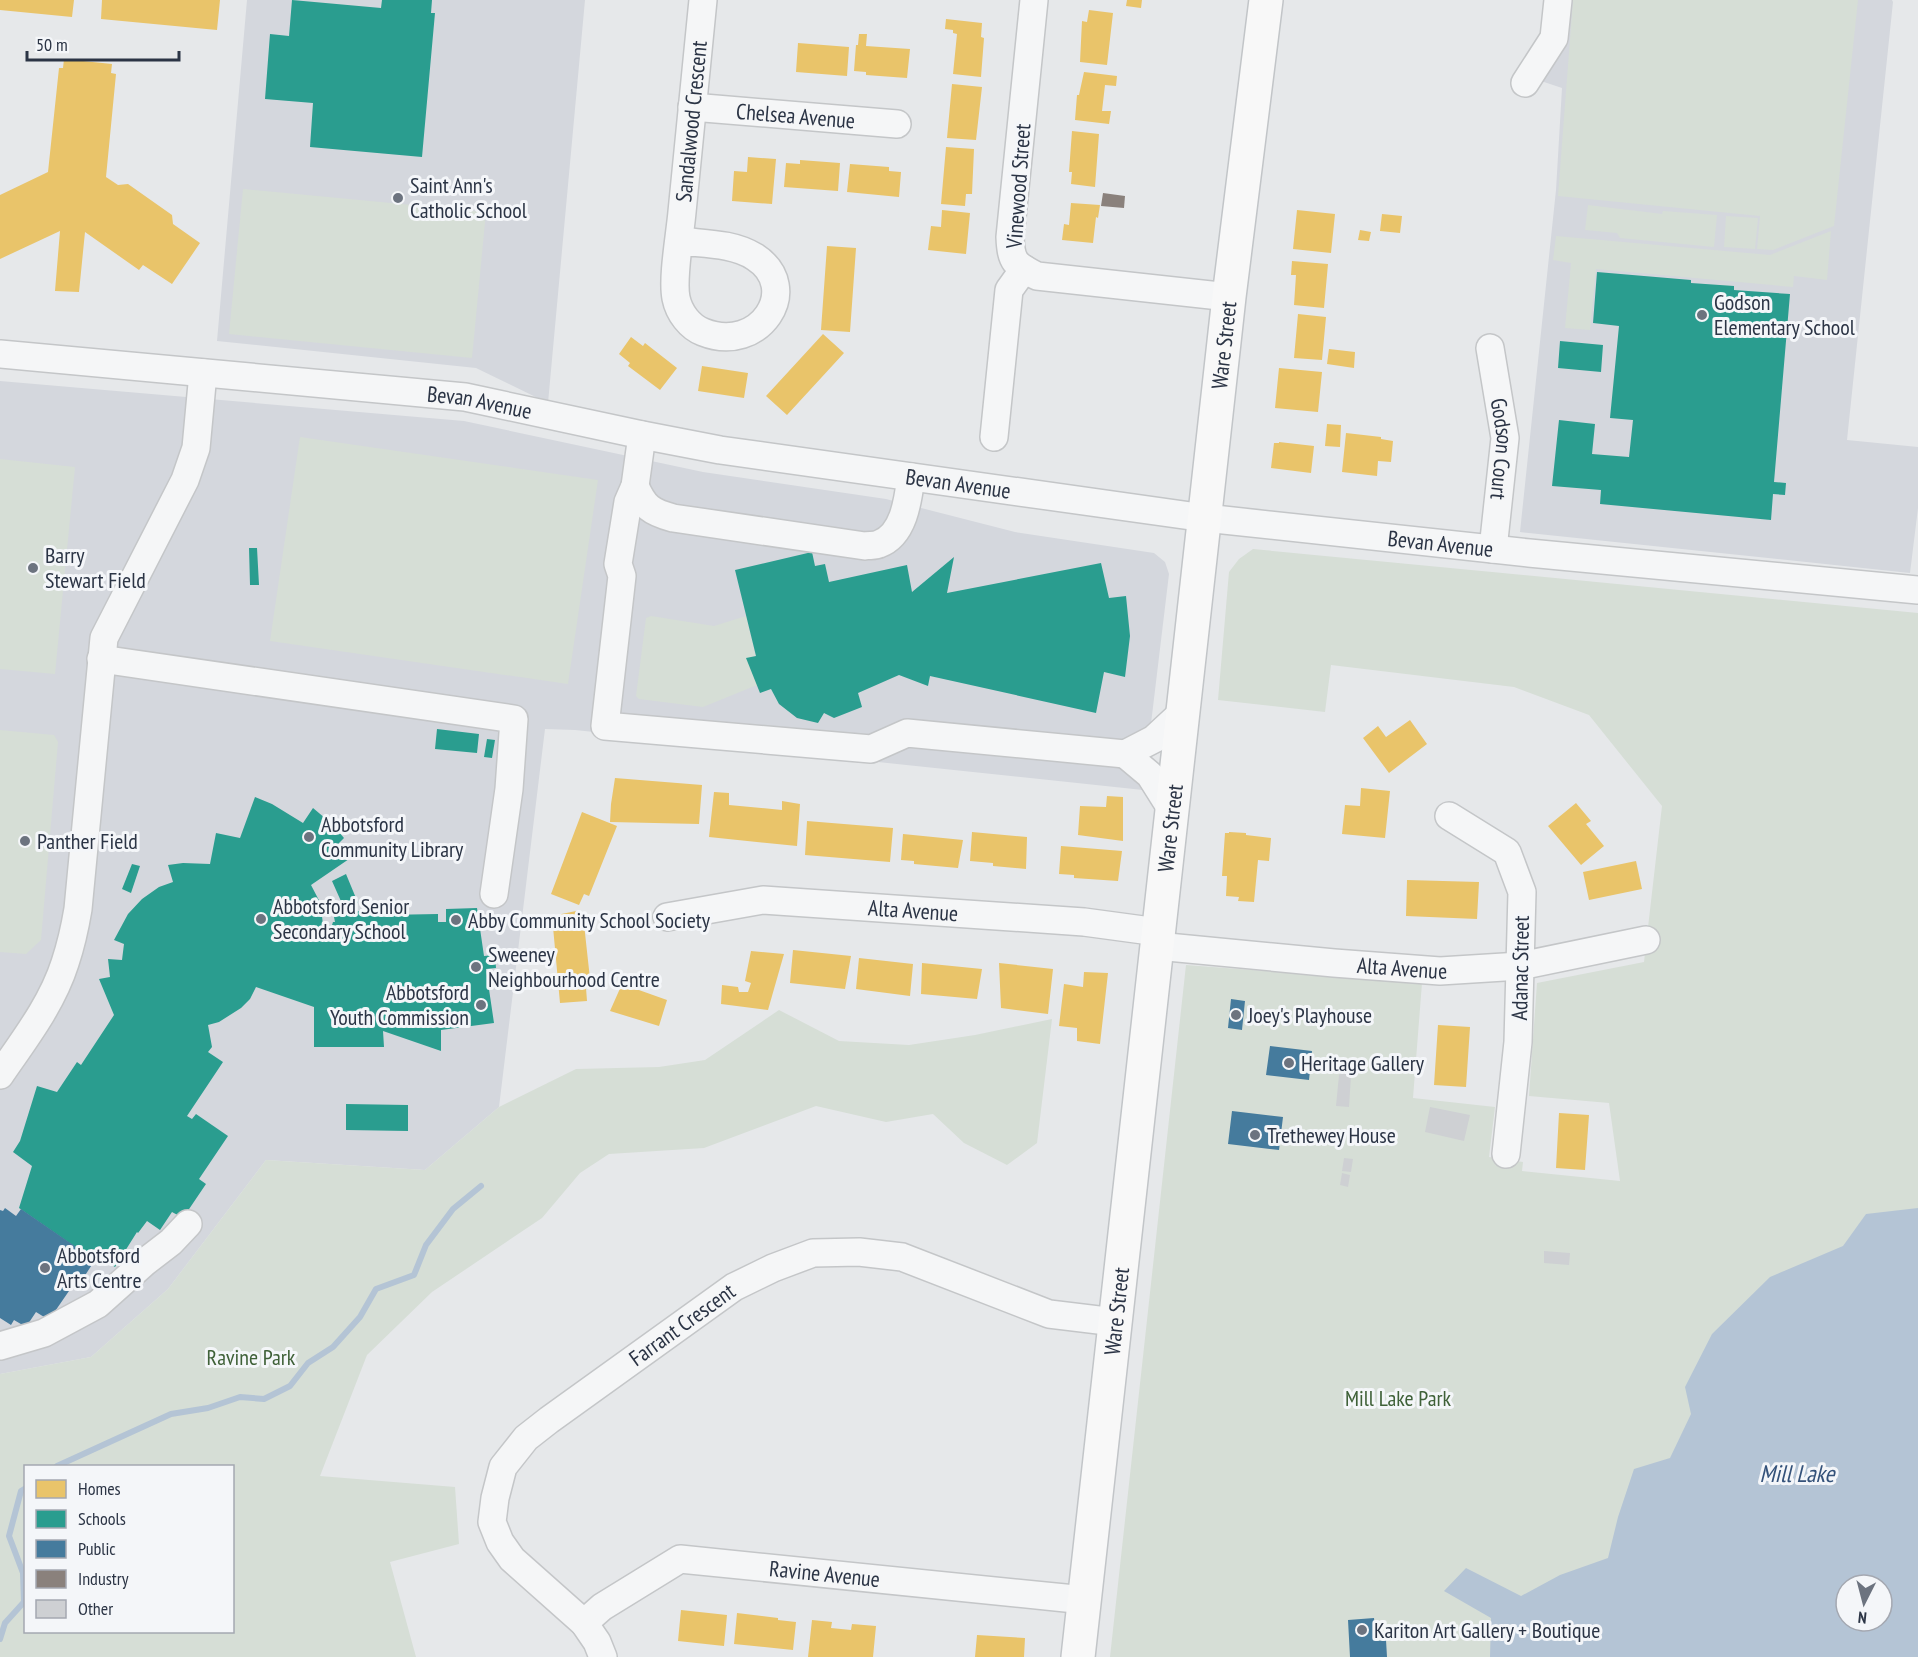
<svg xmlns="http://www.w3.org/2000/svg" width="1918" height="1657" font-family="'PT Sans Narrow',sans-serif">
<rect width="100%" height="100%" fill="#e6e8ea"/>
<!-- built -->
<path fill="#d4d7dd" d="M247,0h338l-37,403 -72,-35 -259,-27z
M1562,0h330l1,2 -46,438 71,7v61l-8,65 -390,-41 36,-342 6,-102 -27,-9z
M0,381l464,40 239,51 183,27 129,33 139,21 11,9 4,12 -26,216 -568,-60 -30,-1 -46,378 -74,63 -159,-10 -98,129 -77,68 -91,17z"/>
<!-- green -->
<path fill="#d6ded6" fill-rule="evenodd" d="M1573,0h285l-24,226 -61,24 -16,-1 3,-33 -202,-20z
M243,189l243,23 -14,146 -243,-24z
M1588,205l74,9 1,-3 54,4 -3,32 -94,-9 -3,-5 -32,-3z
M1726,216l32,2 -3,31 -31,-2z
M1831,231l-4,49 -33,-4 -1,11 -197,-18 -6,61 -25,-2 6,-65 -18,-3 3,-24 214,19z
M300,437l298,43 -30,204 -298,-43z
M0,459l75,8 -20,207 -55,-5z
M1253,549l665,64v1044h-808l76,-692 236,18 -9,115 82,9 -6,50 34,5 -1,9 98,10 -11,-78 -80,-7 8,-113 107,-21 18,-156 -73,-91 -75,-28 -183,-22 -6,47 -107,-12 11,-128 10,-13zM1846,1585h36v36h-36z
M651,616l63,10 32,-10 16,67 -59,24 -64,-8 -3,-3 10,-78z
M0,730l54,5 4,7 -17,198 -15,14 -26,-2z
M779,1010l60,31 70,4 66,-10 77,-16 -15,124 -30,22 -43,-22 -31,-29 -47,8 -70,-16 -112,42 -95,6 -29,19 -38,45 -110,74 -65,63 -47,121 135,11 4,57 -69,18 26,95h-416v-283l91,-17 77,-68 98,-129 159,10 74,-63 77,-38 83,-2 46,-7zM26,1466h206v166h-206z"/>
<!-- water -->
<path fill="#b4c4d5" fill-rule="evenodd" d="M1918,1208v449h-428l1,-39 -47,-27 22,-23 55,28 39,-21 48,-17 10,-41 16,-48 36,-11 21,-44 -6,-27 27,-53 58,-57 73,-31 23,-32zM1846,1585h36v36h-36z"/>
<!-- homes -->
<path fill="#e9c46a" d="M0,0h74l-2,17 -72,-7z
M102,0h118l-3,30 -116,-11z
M1127,0h15l-1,8 -15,-2z
M1089,10l24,3 -6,52 -27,-3 2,-41 5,1z
M946,19l36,4 -1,14 3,1 -3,39 -28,-3 4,-40 -4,-1v-3l-8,-1z
M859,34h8l-1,12 44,3 -3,29 -41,-3v-3l-12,-1 2,-26h2z
M798,43l51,4 -2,29 -51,-4z
M64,59l48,5 -1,9 5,1 -10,103 12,8 10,-1 44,31 1,9 27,19 -28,41 -29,-19 -4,5 -54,-38 -6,60 -24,-1 5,-60 -60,28v-64l48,-23 11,-104h4z
M1084,72l33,4 -1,10 -11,-1 -3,26h9l-2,13 -34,-4 2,-25h2z
M952,84l30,3 -6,53 -29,-2z
M1072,131l27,3 -4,53 -24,-3 1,-12h-3z
M946,147l28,2 -2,45h-6l-1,12 -24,-2z
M748,157l28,2 -4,45 -40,-3 2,-30 13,1z
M800,160l40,3 -2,28 -54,-4 2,-24 14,1z
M850,164l39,3v4l12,1 -2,25 -52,-5z
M1071,203l29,2 -2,13 -2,-1 -3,26 -31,-3 2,-16 5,1z
M942,210l28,3 -4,41 -38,-4 3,-24 10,1z
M1297,210l38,4 -4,39 -38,-4z
M1382,214l20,2 -2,17 -20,-2z
M1360,230l11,2 -2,9 -11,-1z
M827,246l29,2 -6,84 -29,-2z
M1292,261l36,3 -4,44 -30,-3 2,-30h-5z
M1298,314l28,3 -4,43 -28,-2z
M823,334l21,19 -57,62 -21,-19z
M631,337l12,9 2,-3 32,25 -17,22 -32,-24 2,-3 -11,-9z
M1329,349l26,3 -1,16 -27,-4z
M702,366l46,7 -4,25 -46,-7z
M1279,368l43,4 -4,40 -43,-4z
M1327,424l14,1 -1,22 -15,-1z
M1346,433l35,4v2l12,2 -2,21 -13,-1 -1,15 -35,-4z
M1279,442l35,4 -3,27 -40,-5 3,-25h5z
M1410,720l17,24 -38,29 -26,-35 15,-12 8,11z
M615,778l87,7 -3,39 -89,-2 1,-18z
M1361,788l29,3 -5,47 -43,-4 3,-29 15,1z
M714,792l15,1v12l53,5v-9l18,3 -3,42 -88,-9z
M1107,796l16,1v44l-45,-6 2,-29 26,1z
M1576,803l15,18 -5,3 18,22 -23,19 -33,-39z
M582,812l35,14 -28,70 -5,-2 -5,11 -28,-11z
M807,821l86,7 -3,34 -85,-7z
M972,832l55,5 -1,32 -33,-3v-3l-23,-2z
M1229,832l17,1v2l25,3 -2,23 -11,-1 -4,42 -16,-1 1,-4 -13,-1 1,-20h-5l3,-43h4z
M903,834l60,6 -5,28 -44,-4v-3l-13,-1z
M1061,846l61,5 -4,30 -44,-3v-3l-15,-1z
M1636,861l6,28 -53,11 -6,-28z
M1407,880l72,2 -2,37 -71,-3z
M576,911l2,14 6,-1 7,64h-5l1,13 -27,2 -8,-87z
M793,950l58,6 -6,33 -55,-6z
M751,951l33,3 -16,56 -47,-6 1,-19 16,2 1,5h9l3,-9 -6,-2z
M859,958l54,6 -3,32 -54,-7z
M922,963l60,6 -5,30 -56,-5z
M999,963l54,6 -5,45 -47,-6z
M1084,972l24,1 -8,71 -23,-3v-13l-18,-2 5,-42 19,3z
M622,984l45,16 -8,26 -49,-15z
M1438,1025l32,2 -4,60 -32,-2z
M1559,1113l30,2 -4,55 -29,-2z
M681,1610l46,5 -3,31 -46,-5z
M737,1613l41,5v2l18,2 -3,28 -59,-6z
M812,1620l20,2 -1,6 20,2 1,-6 24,2 -3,31h-65z
M977,1635l48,3 -1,19h-49z"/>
<!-- schools -->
<path fill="#2a9d8f" d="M292,0l89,8 1,-8h50l-1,13h4l-13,144 -112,-10 3,-44 -48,-4 5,-65 19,2z
M1597,272l94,8v3l43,3v4l56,4 -16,188 12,1 -1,12 -12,-1 -2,26 -171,-16 1,-14 -49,-4 7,-66 36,4 -3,30 37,3 4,-37 -23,-2 9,-92 -26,-3z
M1560,341l43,4 -2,27 -43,-4z
M249,548h8l2,37h-9z
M812,552l3,14 10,-2 4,18 78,-17 5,27 42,-35 -7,36 154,-30 8,35 17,-2 4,40 -5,41 -21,-5 -8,41 -166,-37 -2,10 -29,-11 -41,18 4,14 -28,11 -10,-5 -6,10 -21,-5 -18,-14 -8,-15 -11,4 -14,-35 10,-2 -21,-86z
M437,729l42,5 -2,19 -42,-4z
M487,739l8,1 -3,18 -8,-1z
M255,797l17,7 31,19 10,-15 19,16 12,14 -7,7 12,14 -38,26 13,25 -12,5 10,1 1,9h9l1,-3h2l-1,-5 47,-11 1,4 2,-1 1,6 53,-1v8h8v-13l31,-1 7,48 11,-1 1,13 -10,1 8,54 -53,7v21l-58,-20 1,16h-70v-40l-58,-20 -6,12 -9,9 -22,14 -11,3 4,22 -4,5 15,10 -36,54 5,3 4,-5 32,22 -29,43 7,5 -23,34 -11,-6 -12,18 -13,-9 -9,12 -1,-1 -22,35 -15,-10 -3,5 -78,-54 13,-42 -19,-14 7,-11 17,-55 20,6 20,-30 4,3 33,-50 -15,-36 11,-2 -2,-18 14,1 2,-16 -10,-4 14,-26 14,-15 17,-12 14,-5 -5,-17 15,-2 27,1 6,-31 24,5z
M132,864l8,2 -9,27 -9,-4z
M346,874l12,29 -14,5 -12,-27z
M346,1104l62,1v26l-62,-1z"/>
<!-- public -->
<path fill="#457b9d" d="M1231,999l14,2 -3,29 -14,-2z
M1270,1046l42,5 -3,29 -43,-5z
M1232,1111l51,6 -4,33 -51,-6z
M5,1208l11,8 5,-7 74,51 -11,17 -4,-2 -31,45 -13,-8 -10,15 -12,-7 -3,5 -11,-7v-108l3,1z
M1374,1618l2,23 10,-1 1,17h-37l-2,-37z"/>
<!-- industry -->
<path fill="#8a817c" d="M1103,193l22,3 -1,12 -23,-2z"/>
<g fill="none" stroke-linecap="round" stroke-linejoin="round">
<!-- stream -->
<path stroke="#b4c4d5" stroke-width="6" d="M57,1466l114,-52 37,-6 32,-11 24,2 26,-13 18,-23 25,-16 27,-30 16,-28 38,-14 12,-30 27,-36 28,-23
M0,1639l5,-16 19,-21 -1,-29 -14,-37 12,-45 5,-3"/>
</g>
<!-- building -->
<path fill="#ced0d3" d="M1345,1067l6,9 -2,31 -13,-1 3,-31z
M1430,1107l40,8 -6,26 -39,-9z
M1344,1158l9,1 -2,13 -9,-1z
M1342,1173l8,2 -2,12 -8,-2z
M1544,1251l26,2 -1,12 -25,-2z"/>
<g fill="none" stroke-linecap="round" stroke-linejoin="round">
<!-- minor casing -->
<g stroke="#c4c6c8" stroke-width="30">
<g id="minor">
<path d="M1034,0l-24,237c1,25 5,28 27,39l192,21"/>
<path d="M1525,83l29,-45 4,-38"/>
<path id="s1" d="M692,107l205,17"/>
<path id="s2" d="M680,241c24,3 53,2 75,16 48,31 5,98 -52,75 -13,-5 -24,-19 -27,-34 -4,-20 4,-63 6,-86 7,-70 14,-141 21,-212"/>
<path id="s3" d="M1490,348l15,90 -12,111"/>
<path id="s4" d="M0,354l465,43 177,38 78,15 485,68 324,35 389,37"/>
<path d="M642,435l-7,51 -7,16 -10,62 4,12 -17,150 266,23 36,-16 218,21 29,-15 28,-26"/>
<path d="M994,437l15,-147 15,-21"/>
<path d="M635,486c9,21 16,26 38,32l192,28c4,-1 10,0 14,-2 25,-9 29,-44 32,-67"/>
<path d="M101,659l413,60 -5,70 -15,105"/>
<path d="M1125,754l25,21 22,35"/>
<path d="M1449,816l58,36 15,40 -4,150 -12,112"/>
<path id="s5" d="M667,917l96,-17 321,22 74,10"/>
<path id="s6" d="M1157,946l177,17 106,8 80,-5 126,-26"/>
<path d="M0,1075c24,-35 52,-71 65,-112 6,-18 10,-36 13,-54l26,-271 81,-158 11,-32 7,-75"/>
<path d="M0,1346l44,-13 54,-29 47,-42 26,-20 17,-18"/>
<path id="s7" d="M584,1623l18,-16 78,-48 405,41"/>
<path id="s8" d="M603,1657l-6,-15 -13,-19 -72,-64 -12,-17 -8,-20 3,-24 8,-31 23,-29 23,-18 185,-133 39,-19 40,-15 46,-1 43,5 147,57 66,8"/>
</g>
</g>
<!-- major casing -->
<g stroke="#c2c5c8" stroke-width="36">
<g id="major">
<path id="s9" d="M1078,1657l151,-1360 37,-297"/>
</g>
</g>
<!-- minor -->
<use href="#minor" stroke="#f5f6f7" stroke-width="27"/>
<!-- major -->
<use href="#major" stroke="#f8f8f8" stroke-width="33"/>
</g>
<!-- markers -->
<g fill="#6c737f" stroke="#f4f6f9" stroke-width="2">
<circle cx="398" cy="198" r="6"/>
<circle cx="1702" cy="315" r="6"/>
<circle cx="33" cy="568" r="6"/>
<circle cx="309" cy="837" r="6"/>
<circle cx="25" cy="841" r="6"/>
<circle cx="261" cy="919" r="6"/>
<circle cx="456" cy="920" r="6"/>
<circle cx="476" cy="967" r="6"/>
<circle cx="481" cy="1005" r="6"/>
<circle cx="1236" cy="1015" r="6"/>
<circle cx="1289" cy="1063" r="6"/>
<circle cx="1255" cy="1135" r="6"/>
<circle cx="45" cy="1268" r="6"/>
<circle cx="1362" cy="1630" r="6"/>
</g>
<g text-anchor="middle" stroke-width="6" stroke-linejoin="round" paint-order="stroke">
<!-- street labels -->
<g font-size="22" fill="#2b3445" stroke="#f4f6f9">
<text dy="8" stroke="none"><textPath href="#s1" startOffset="104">Chelsea Avenue</textPath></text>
<text dy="8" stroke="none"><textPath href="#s2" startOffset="440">Sandalwood Crescent</textPath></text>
<text transform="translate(1018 186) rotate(-86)" y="8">Vinewood Street</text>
<text dy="8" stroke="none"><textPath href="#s9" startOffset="1320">Ware Street</textPath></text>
<text dy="8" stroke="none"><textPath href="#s4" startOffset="482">Bevan Avenue</textPath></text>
<text dy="8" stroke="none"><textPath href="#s3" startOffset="102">Godson Court</textPath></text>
<text dy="8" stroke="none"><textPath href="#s4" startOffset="968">Bevan Avenue</textPath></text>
<text dy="8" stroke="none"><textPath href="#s4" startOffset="1454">Bevan Avenue</textPath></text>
<text dy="8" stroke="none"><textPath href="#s9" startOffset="834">Ware Street</textPath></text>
<text dy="8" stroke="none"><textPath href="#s5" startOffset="248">Alta Avenue</textPath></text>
<text dy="8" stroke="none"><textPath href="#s6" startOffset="246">Alta Avenue</textPath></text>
<text transform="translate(1520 968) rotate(-89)" y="8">Adanac Street</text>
<text dy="8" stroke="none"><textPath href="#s9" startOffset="348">Ware Street</textPath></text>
<text dy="8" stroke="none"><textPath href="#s8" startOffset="464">Farrant Crescent</textPath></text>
<text dy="8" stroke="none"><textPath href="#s7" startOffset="261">Ravine Avenue</textPath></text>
</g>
<!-- poi labels -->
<g font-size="22" fill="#2b3445" stroke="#f4f6f9" text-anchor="start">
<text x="410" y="193">Saint Ann's<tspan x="410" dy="25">Catholic School</tspan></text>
<text x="1714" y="310">Godson<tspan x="1714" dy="25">Elementary School</tspan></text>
<text x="45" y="563">Barry<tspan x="45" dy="25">Stewart Field</tspan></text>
<text x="321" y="832">Abbotsford<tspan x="321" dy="25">Community Library</tspan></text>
<text x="37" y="849">Panther Field</text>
<text x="273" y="914">Abbotsford Senior<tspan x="273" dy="25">Secondary School</tspan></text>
<text x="468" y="928">Abby Community School Society</text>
<text x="488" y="962">Sweeney<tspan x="488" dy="25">Neighbourhood Centre</tspan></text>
<text x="469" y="1000" text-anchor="end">Abbotsford<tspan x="469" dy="25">Youth Commission</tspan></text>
<text x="1248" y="1023">Joey's Playhouse</text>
<text x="1301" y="1071">Heritage Gallery</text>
<text x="1267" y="1143">Trethewey House</text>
<text x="57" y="1263">Abbotsford<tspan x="57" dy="25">Arts Centre</tspan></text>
<text x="1374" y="1638">Kariton Art Gallery + Boutique</text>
</g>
<!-- park labels -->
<g font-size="22" fill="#3f6138" stroke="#f4f6f9">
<text x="251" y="1365">Ravine Park</text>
<text x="1398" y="1406">Mill Lake Park</text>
</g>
<!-- water labels -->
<g font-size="24" font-style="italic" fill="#34527a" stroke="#f4f6f9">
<text x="1797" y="1482">Mill Lake</text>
</g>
</g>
<!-- legend -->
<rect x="24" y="1465" width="210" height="168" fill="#f4f6f9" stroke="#a4a8b1" stroke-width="1.5"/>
<rect x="36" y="1480" width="30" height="18" fill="#e9c46a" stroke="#a4a8b1" stroke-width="1.5"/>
<text x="78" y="1495" font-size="18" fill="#2b3445">Homes</text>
<rect x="36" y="1510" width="30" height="18" fill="#2a9d8f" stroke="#a4a8b1" stroke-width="1.5"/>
<text x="78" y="1525" font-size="18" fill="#2b3445">Schools</text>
<rect x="36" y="1540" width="30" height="18" fill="#457b9d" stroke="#a4a8b1" stroke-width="1.5"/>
<text x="78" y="1555" font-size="18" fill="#2b3445">Public</text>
<rect x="36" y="1570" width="30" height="18" fill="#8a817c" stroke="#a4a8b1" stroke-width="1.5"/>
<text x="78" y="1585" font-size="18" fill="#2b3445">Industry</text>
<rect x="36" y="1600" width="30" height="18" fill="#ced0d3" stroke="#a4a8b1" stroke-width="1.5"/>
<text x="78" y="1615" font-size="18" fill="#2b3445">Other</text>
<!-- north arrow -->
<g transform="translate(1864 1603) rotate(186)"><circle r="28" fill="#f4f6f9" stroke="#a4a8b1" stroke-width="1.5"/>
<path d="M0-4.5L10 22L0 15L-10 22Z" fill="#6c737f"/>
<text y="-9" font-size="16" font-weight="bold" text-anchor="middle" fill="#2b3445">N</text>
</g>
<!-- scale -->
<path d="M27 51v9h152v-9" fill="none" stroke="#2b3445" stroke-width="3"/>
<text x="36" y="51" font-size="18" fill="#2b3445" stroke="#f4f6f9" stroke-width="4.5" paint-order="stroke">50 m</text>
</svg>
